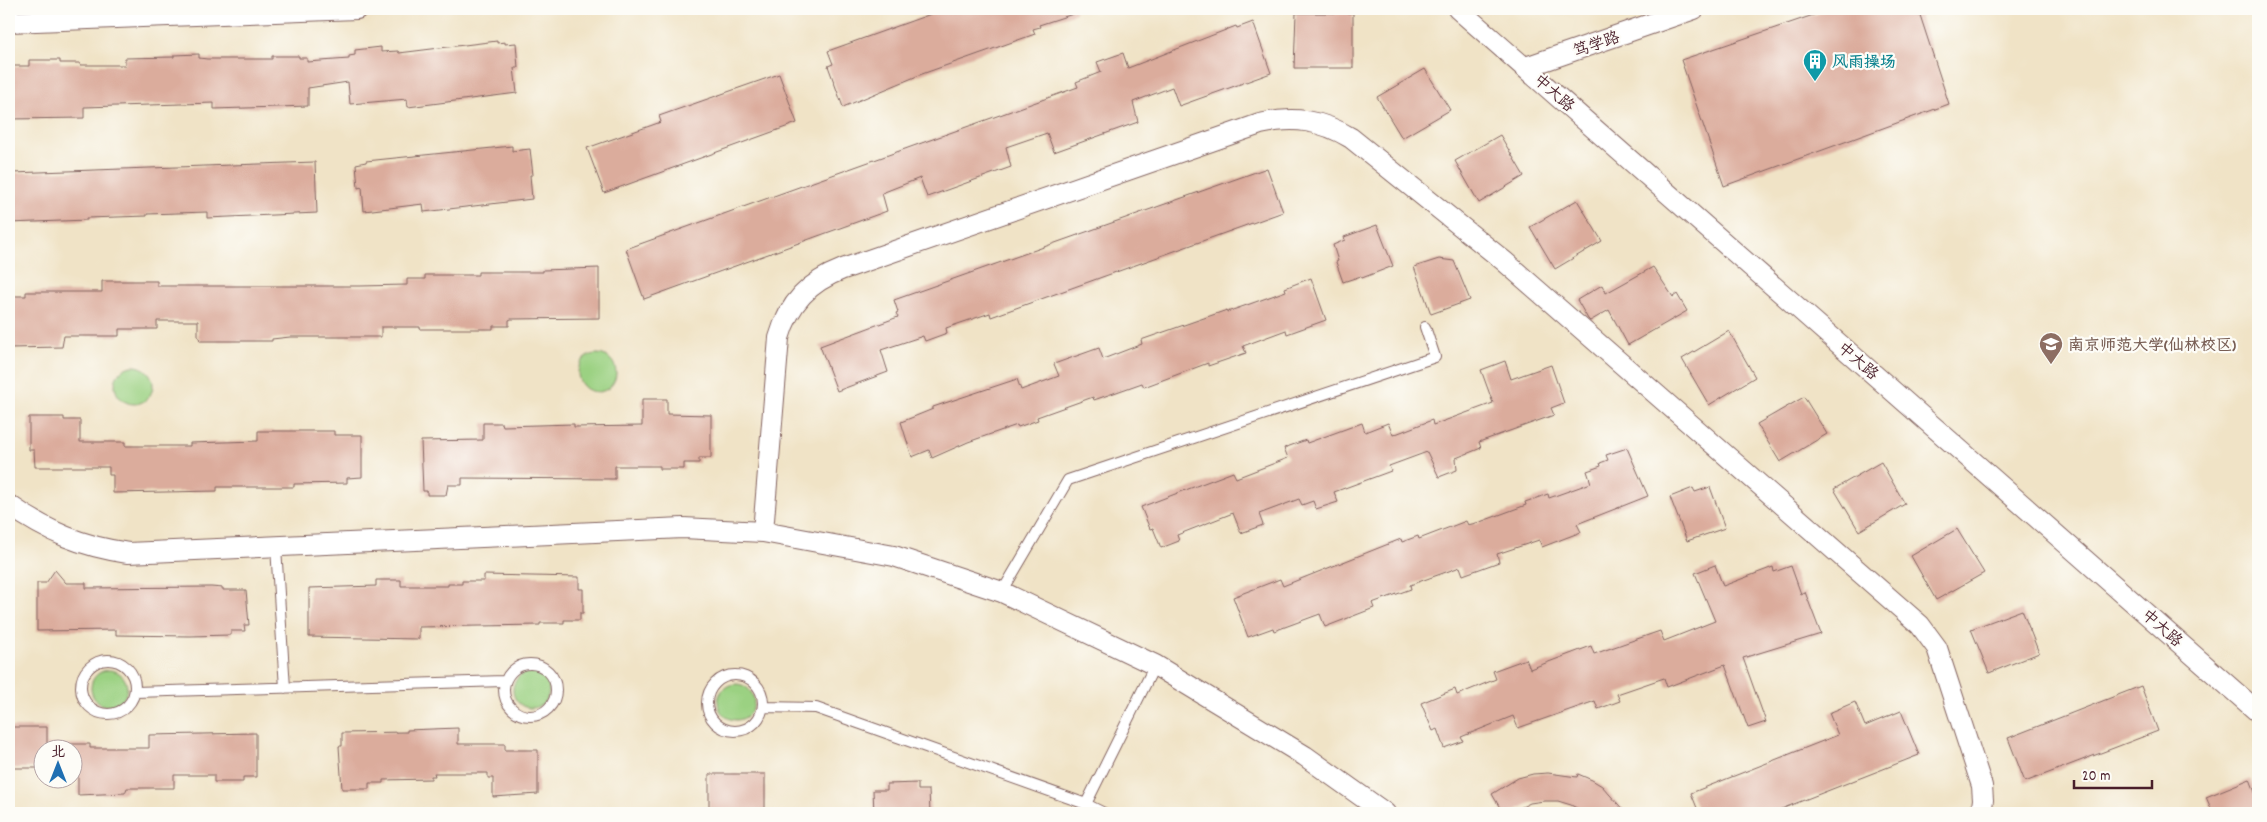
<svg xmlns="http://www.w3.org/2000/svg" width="2267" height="822" font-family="Dekko,'LXGW WenKai TC',sans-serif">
<rect width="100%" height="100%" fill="#fdfcf7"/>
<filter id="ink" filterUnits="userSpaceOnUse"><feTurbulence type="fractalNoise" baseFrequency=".02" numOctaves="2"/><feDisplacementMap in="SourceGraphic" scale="10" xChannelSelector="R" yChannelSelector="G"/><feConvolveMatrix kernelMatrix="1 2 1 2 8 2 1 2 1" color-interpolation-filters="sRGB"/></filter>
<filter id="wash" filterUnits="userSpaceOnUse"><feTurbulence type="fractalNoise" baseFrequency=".0096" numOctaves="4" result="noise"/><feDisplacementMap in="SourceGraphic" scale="20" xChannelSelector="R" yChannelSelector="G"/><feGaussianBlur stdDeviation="1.12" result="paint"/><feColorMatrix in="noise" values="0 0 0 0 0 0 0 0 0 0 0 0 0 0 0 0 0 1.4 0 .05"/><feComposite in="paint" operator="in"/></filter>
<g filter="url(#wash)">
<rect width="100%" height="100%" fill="#f0e3c6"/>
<!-- green -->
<path fill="#9bd182" stroke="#727856" d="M578 373a19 19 0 1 1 38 0a19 19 0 1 1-38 0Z
M115 385a19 19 0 1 1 38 0a19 19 0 1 1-38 0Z
M91 688a18 18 0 1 1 36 0a18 18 0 1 1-36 0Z
M513 690a18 18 0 1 1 36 0a18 18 0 1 1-36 0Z
M718 702a18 18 0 1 1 36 0a18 18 0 1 1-36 0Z"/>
<g id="blocks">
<!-- building -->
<path fill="#dbac9c" d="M945,9h130l1,4 -37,12 1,2 -7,2 2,5 -113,40 -79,33 -15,-41 5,-2 -5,-13z
M1831,9h87l31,95 -225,82 -43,-126z
M1296,13h57v55h-59z
M1253,22l18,51 -92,33 -7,-19 -39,15 5,20 -84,30 -7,-19 -41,14 5,20 -84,30 -7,-19 -38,15 5,18 -243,88 -18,-50 452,-162 -2,-5 25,-10 -4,-10 26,-9 5,15 108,-42 1,2z
M497,41v2l8,-1v2l11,-1 2,25h-4l3,25 -109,14 -1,-8 -57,5 -2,-22 -40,6v18l-94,3v-6l-130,4v11l-75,1 1,-53h19v-6h31v3h20v2h45v-7l49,-1v-2l25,-1v4l8,1h65v-3h27v2h8v4l42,-3v-3l6,-1v-5l26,-3v5l17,-1 1,2z
M1425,69l25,41 -48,28 -25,-41z
M779,74l18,49 -193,70 -17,-45 74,-26 -2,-6z
M1500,135l24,41 -45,27 -24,-42z
M512,146v5l18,-2 3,26h-3l2,24 -108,13 -1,-8 -59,7 -2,-24 -4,1 -2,-24 10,-2v-1z
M315,162l2,51 -110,5v-6l-60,2v2l-60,2v2l-78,3v-33l3,-1v-16z
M1267,168l16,44 -292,105 -1,-4 -44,15 1,5 -22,8 -2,-5 -42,14 7,22 -51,19 -17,-45 78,-29 -2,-4 2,-1 -4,-12z
M1577,200l25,41 -47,28 -25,-42z
M1377,225l16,41 -31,12 -1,-2 -18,6 -7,-20 2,-1 -5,-16 12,-5 -1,-3z
M1439,259l15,2 16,39 -39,14 -17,-47z
M1653,267l20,30 4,-3 10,17 -59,34 -19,-35 -19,11 -2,-2 -11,-19 25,-15 4,8z
M599,268v50l-88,1 -2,1v6h-16v3h-73v-2h-39v10h-91l-18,2v2h-72l-1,-4h-1v-16h-41v8h-38v7h-55l-2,11 -53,1v-52h17v-4h76v-11h55v5h203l47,-1v-6h18v-4h53v-3h65v-2z
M1311,278l15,42 -39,14 -1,-4 -43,16 3,7 -38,13v-3l-64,24 -2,-4 -48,17 -1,-3 -56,20 1,3 -20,7 -1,-2 -49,17 -36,16 -3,-8 -17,7 -11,-35 32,-13v-2l84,-28 4,11 38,-14 -5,-12 45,-16 4,11 39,-15 -1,-4 86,-30v2l20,-7 39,-14 -1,-3z
M1729,331l26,46 -46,28 -27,-46z
M1505,361l6,18 40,-14 13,38 -13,5 3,7 -75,27 2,6 -25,10 1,12 -18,7 -12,-25 -38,14 2,5 -57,21 4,10 -22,7 -3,-8 -11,4 -3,-6 -40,15 4,11 -22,8 -8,-20 -56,22 2,6 -18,7 -8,-20 -3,1 -9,-22 92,-35 3,6 52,-20 -4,-10 22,-8 1,3 55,-20 3,9 23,-9 5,12 39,-15 1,5 60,-22 -12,-33z
M1804,397l23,37 -47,28 -23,-38z
M642,399h25v15l44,1v43h-12v5h-15v6h-24v-3h-45v13l-153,-1v7h-14l-2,10h-19v-4h-4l-2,-50 62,-1v-17h19l1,3 71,-2v3l68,-1z
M29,417h35v3h16v22h45v4h65v-3l68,-2v-10h76v4h28v42l-15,1v5l-53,1v3h-77v4l-104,2v-18h-4v-8h-74l-1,-17h-5z
M1627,448l21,48 -71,28 4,8 -39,15 -3,-7 -42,14 2,8 -36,13 -3,-8 -50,18 1,4 -39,14 2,5 -49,19 -5,-13 -46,17 -1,-3 -25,9 -15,-40 47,-18 3,7 118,-47 1,3 16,-6 1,3 47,-18 2,4 12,-3 46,-17 -1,-3 23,-8 1,4 42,-15 -4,-12 14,-5 -1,-3 8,-3 -2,-5z
M1881,462l24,42 -46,27 -25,-42z
M1710,487l15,41 -38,13 -17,-44 23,-9 2,4z
M1957,529l27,44 -48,27 -25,-44z
M1715,565l8,21 50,-19 1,5 17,-6 10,28 4,-2 16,42 -78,24 23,64 -18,6 -23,-63 -58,22 -3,-9 -47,16 3,7 -22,8 -3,-8 -77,27 -5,-12 -52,21 2,4 -19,7 -7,-19 -4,2 -12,-28 34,-14 2,6 39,-16 -3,-8 33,-12 4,10 61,-23 3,8 66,-23 4,10 51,-20 -20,-48z
M55,570l11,13h20v5l125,-1 12,1v2h23l3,35h-5l1,6h-14v4l-41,1 -74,-1v-5l-79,1v-48h9z
M484,575l95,2v12h4v24h-3v7h-16v3h-24v2l-121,2v12l-110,-2v-49l67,-2v-6h25v6h47v-2h14v-3h22z
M2022,610l17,43 -50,20 -18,-44z
M2141,686l17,45 -133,51 -17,-44z
M1855,702l10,24 36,-15 18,44 -148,58h-72l-8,-20 147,-58 -9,-22z
M9,727h38v17h43v4h59v-13l107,-2v44h-13v5h-29v-7h-40v13h-47l-2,5 -47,2v-20h-6v-25h-30v18h-33z
M458,728v16h47v6h33v44l-45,3v-19h-5v-5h-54l1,3h-4v3l-48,1v3h-14v6h-27l-3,-43h3v-13l65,-1v-2z
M1548,773l29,4 1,-3 14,6 10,6 24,27h-40l-15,-8 -13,-4h-14l-14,2 -20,10h-7l-11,-19 26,-16 15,-4z
M709,774h56v39h-56z
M2250,779l8,21v13h-45l-7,-16z
M918,783v7h11l1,23h-56l-1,-23h14v-6z"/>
</g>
</g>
<g filter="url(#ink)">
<use href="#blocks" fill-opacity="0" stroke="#846461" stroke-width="1"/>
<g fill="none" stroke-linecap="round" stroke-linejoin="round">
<!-- service casing -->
<g stroke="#846461" stroke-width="12">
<path id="service" d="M276,547l9,141
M1002,592l66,-112 367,-123 -10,-30
M81 687a27 27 0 1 1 54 0a27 27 0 1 1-54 0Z
M504 690a26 26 0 1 1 52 0a26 26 0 1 1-52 0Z
M707 703a28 28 0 1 1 56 0a28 28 0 1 1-56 0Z
M135,692l369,-11
M763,707l53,1 270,96 18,9
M1086,804l69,-139"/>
</g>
<!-- minor casing -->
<g stroke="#846461" stroke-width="22">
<path id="minor" d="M1458,9l800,703
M9,22l348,-13
M1526,67l168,-58
M9,505c39,27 72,41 119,48l555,-25 80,4 131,24 108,36 153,73 150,91 80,57
M763,532l16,-194c10,-35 30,-56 64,-69l417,-145c34,-8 61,-4 91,14l153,123 416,364 17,23 45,138 1,14 -2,13"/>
</g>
<!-- service -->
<use href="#service" stroke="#fff" stroke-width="10"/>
<!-- minor -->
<use href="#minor" stroke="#fff" stroke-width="20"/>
</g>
</g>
<!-- icons -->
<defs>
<g id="building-pin" transform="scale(1.25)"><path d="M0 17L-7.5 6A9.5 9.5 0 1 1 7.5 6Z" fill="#0f9aa8" stroke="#fdfcf7"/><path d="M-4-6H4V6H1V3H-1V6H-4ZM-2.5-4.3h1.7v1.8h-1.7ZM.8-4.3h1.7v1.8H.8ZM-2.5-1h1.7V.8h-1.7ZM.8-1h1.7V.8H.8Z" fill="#fff"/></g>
<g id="university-pin" transform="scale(1.25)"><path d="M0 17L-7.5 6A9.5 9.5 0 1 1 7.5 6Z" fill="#8d6e63" stroke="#fdfcf7"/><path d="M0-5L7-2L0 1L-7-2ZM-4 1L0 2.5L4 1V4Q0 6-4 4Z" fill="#fff"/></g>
</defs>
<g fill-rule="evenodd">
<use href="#building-pin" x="1815" y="61"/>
<use href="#university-pin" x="2051" y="344"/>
</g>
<g text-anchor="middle" stroke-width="4.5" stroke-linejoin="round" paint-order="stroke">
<!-- street labels -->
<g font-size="16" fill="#4a1f2b" stroke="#fdfcf7">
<text transform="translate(1596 43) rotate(-19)" y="6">笃学路</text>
<text transform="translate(1555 92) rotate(41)" y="6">中大路</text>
<text transform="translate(1859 360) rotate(41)" y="6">中大路</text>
<text transform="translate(2163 627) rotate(41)" y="6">中大路</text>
</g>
<!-- culture labels -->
<g font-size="16" font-weight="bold" fill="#0d838f" stroke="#fdfcf7" text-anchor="start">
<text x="1832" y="67">风雨操场</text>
</g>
<!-- education labels -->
<g font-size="16" font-weight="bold" fill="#785e54" stroke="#fdfcf7" text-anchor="start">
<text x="2068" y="350">南京师范大学(仙林校区)</text>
</g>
</g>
<!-- margin -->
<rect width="2267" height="822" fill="none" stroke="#fdfcf7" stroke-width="30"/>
<!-- north arrow -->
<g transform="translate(58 764)"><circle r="24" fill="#fdfcf7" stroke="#b5a4a5"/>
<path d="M0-4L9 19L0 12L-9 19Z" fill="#1f6fb2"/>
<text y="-8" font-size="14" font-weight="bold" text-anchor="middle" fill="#4a1f2b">北</text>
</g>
<!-- scale -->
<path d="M2074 780v8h78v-8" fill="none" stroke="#4a1f2b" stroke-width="2.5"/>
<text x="2082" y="780" font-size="15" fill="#4a1f2b" stroke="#fdfcf7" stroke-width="4" paint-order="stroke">20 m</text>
</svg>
